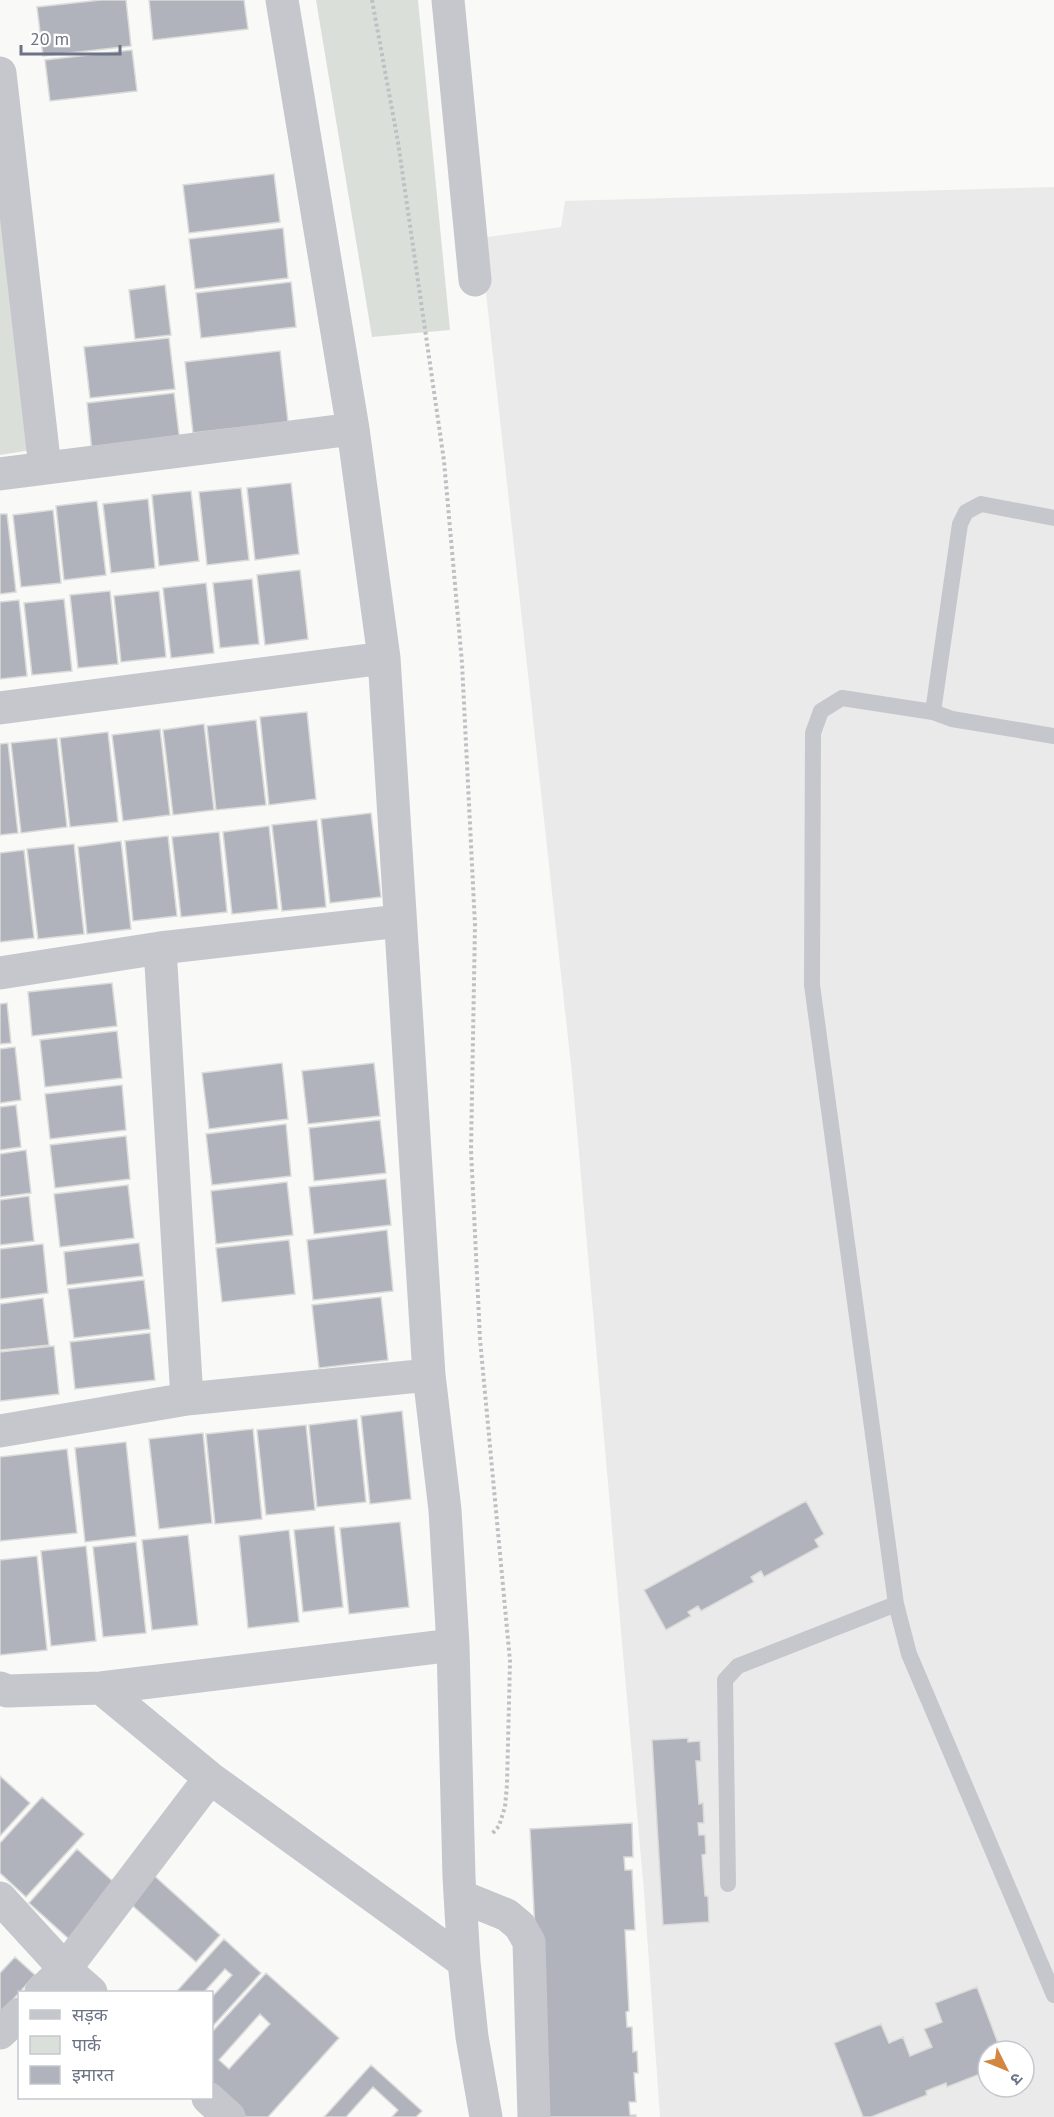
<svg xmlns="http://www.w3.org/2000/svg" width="1054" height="2117" font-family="'PT Sans','Noto Sans Devanagari',sans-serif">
<rect width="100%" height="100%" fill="#f9f9f8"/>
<!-- built -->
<path fill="#eaeaeb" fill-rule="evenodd" d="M1054,187v1930h-394l-16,-225 -72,-818 -92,-836 81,-11 4,-26zM988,2051h36v36h-36z"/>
<!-- green -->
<path fill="#dae0d9" d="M316,0h102l32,330 -78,7z
M0,193l31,257 -31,5z"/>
<!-- building -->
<path fill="#b0b3bb" stroke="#dbdbda" stroke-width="1.5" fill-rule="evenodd" d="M101,0h25l5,46 -88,10 -6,-49z
M149,0h95l4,29 -95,11z
M132,50l5,41 -87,10 -5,-41z
M274,174l6,48 -91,11 -6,-48z
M283,228l5,50 -93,11 -6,-50z
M291,282l5,45 -95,11 -5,-45z
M165,285l6,50 -36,4 -6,-49z
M169,338l6,51 -85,9 -6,-51z
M280,351l8,71 -95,11 -8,-71z
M174,393l6,49 -88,10 -5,-49z
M291,483l8,71 -44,6 -8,-72z
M241,488l8,72 -42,5 -8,-73z
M191,491l8,70 -40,5 -7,-71z
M148,499l7,69 -44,5 -8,-69z
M97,501l9,74 -42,5 -8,-74z
M53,510l8,73 -40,4 -8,-72z
M0,514h7l9,78 -16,2z
M300,570l8,69 -43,6 -8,-70z
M252,579l7,65 -39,4 -7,-65z
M206,583l8,70 -43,5 -8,-70z
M110,591l8,73 -40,4 -8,-73z
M159,591l7,66 -45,5 -7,-66z
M64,599l8,72 -40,4 -8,-72z
M19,600l8,76 -27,3v-77z
M307,712l9,87 -47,6 -9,-88z
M256,720l10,85 -50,5 -9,-84z
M204,724l10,86 -41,5 -10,-85z
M160,729l10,86 -47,6 -11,-86z
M108,732l10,90 -48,5 -10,-89z
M57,738l10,89 -46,6 -10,-90z
M8,743l10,90 -18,2v-91z
M371,813l10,84 -51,6 -9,-84z
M317,820l9,87 -44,4 -10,-86z
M269,826l9,83 -46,5 -9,-82z
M219,832l8,80 -46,5 -9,-80z
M168,836l9,80 -44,5 -8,-80z
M121,841l10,88 -44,5 -9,-87z
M74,844l10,90 -46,5 -11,-90z
M24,850l10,88 -34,4v-89z
M112,983l5,43 -85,10 -4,-44z
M7,1003l4,40 -11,1v-40z
M117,1031l5,47 -77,9 -5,-47z
M15,1047l6,53 -21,3v-54z
M282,1063l6,56 -79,10 -7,-56z
M374,1063l6,53 -72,8 -6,-53z
M122,1085l4,45 -76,9 -5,-45z
M16,1105l5,42 -21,3v-43z
M380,1120l6,53 -72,8 -5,-53z
M286,1124l5,52 -79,9 -6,-51z
M126,1136l4,43 -75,9 -5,-43z
M26,1150l5,43 -31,4v-43z
M386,1179l5,46 -77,9 -5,-47z
M287,1182l6,53 -77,9 -5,-53z
M128,1185l6,53 -74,9 -6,-53z
M29,1196l5,45 -34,4v-45z
M387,1230l6,61 -80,9 -6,-60z
M289,1240l6,54 -73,8 -6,-54z
M139,1243l4,33 -76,9 -3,-33z
M43,1244l5,49 -48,6v-50z
M144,1280l6,49 -76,9 -6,-49z
M381,1297l7,63 -69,8 -7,-63z
M43,1298l6,47 -49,5v-46z
M150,1333l5,47 -80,9 -5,-47z
M54,1346l5,48 -59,7v-49z
M402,1411l9,88 -41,5 -9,-88z
M357,1419l9,83 -49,5 -8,-82z
M306,1425l9,85 -49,5 -9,-85z
M253,1429l9,90 -47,5 -9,-90z
M203,1433l9,90 -53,6 -10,-90z
M126,1442l10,94 -51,6 -10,-94z
M67,1449l10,84 -77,8v-84z
M806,1501l18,33 -9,6 4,7 -55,30 -3,-6 -10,6 3,5 -53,29 -3,-5 -10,6 3,4 -25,14 -22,-40z
M400,1522l9,85 -60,7 -9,-86z
M334,1526l9,81 -40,5 -9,-82z
M289,1530l10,92 -51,6 -9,-92z
M188,1535l10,90 -46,5 -10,-90z
M136,1542l10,91 -43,4 -10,-90z
M86,1546l10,95 -45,5 -10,-95z
M37,1556l10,94 -47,5v-95z
M688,1738v4l12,-1 1,20h-5l3,43 4,-1 1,20h-6l1,12h6l1,19 -4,1 3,41h3l1,26 -46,3 -11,-185z
M0,1776l30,27 -30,33z
M42,1797l42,37 -58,63 -26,-24v-30z
M632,1823l1,34h-9l1,13h7l3,60h-10l4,81 -3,1 1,15h5l1,25 4,-1 1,22h-4l2,29h-7l1,13h6v2h-92l-14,-288z
M77,1849l41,37 -48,54 -41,-37z
M150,1872l70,63 -24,27 -71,-63z
M224,1939l37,34 -49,54v-30l20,-22 -7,-6 -21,23h-28z
M15,1957l20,18 -35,39v-41z
M266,1973l73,65 -71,79h-22l-34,-31v-54zM260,2014l10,10 -41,45 -10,-9z
M977,1987l24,64h-13v20l-41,16 -1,-4 -20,8 1,4 -56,22h-8l-29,-74 47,-19 8,19 14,-6 7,19 22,-9 -8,-18 18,-7 -7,-19z
M371,2065l51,46 -6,6h-24l6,-7 -25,-23 -27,30h-22z"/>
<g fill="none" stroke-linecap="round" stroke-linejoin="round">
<!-- path -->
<path stroke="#bfc0c3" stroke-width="4" stroke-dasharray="3 3" stroke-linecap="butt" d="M372,0l26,142 46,319 18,202 13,262 -4,225 9,189 30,322 -3,124 -2,22 -6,19 -7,8"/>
<!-- lane -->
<path stroke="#c6c7cc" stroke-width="16" d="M933,712l27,-188 6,-12 15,-8 73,14
M1054,736l-102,-17 -19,-7 -91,-14 -21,13 -8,22 -1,252 84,619 13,50 145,341
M728,1884l-3,-204 13,-14 158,-62"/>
<!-- street -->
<path stroke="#c6c7cc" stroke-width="33" d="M282,0l71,429 31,229 45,717 16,135 8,135 6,232 5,85 8,75 14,80
M448,0l27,280
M0,73l45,395
M0,474l353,-45
M0,708l384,-50
M160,948l27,451
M0,973l160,-25 240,-27
M0,1431l187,-32 242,-24
M0,1688l7,3 94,-3 352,-43
M101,1688l109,90 254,184
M460,1896l47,19 13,11 9,16 5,175
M0,1898l65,71 26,23
M41,1992l24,-23 145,-191
M0,2033l20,-19
M208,2098l21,19"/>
</g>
<!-- legend -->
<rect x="18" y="1991" width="195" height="108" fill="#ffffff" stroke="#c4c7ce" stroke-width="1.5"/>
<rect x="30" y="2010" width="30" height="9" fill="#c6c7cc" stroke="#c4c7ce" stroke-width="1.5"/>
<text x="72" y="2021" font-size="18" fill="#6c7385">सड़क</text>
<rect x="30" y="2036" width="30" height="18" fill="#dae0d9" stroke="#c4c7ce" stroke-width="1.5"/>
<text x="72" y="2051" font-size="18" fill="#6c7385">पार्क</text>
<rect x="30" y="2066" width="30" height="18" fill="#b0b3bb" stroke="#c4c7ce" stroke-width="1.5"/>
<text x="72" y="2081" font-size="18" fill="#6c7385">इमारत</text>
<!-- north arrow -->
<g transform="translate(1006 2069) rotate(133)"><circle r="28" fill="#ffffff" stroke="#c4c7ce" stroke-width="1.5"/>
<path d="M0-4.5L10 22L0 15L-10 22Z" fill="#d2863f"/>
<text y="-9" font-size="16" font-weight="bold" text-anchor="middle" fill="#6c7385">उ</text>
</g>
<!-- scale -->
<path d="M21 45v9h99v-9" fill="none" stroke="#6c7385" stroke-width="3"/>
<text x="30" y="45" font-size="18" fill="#6c7385" stroke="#ffffff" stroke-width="4.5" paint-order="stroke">20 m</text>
</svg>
